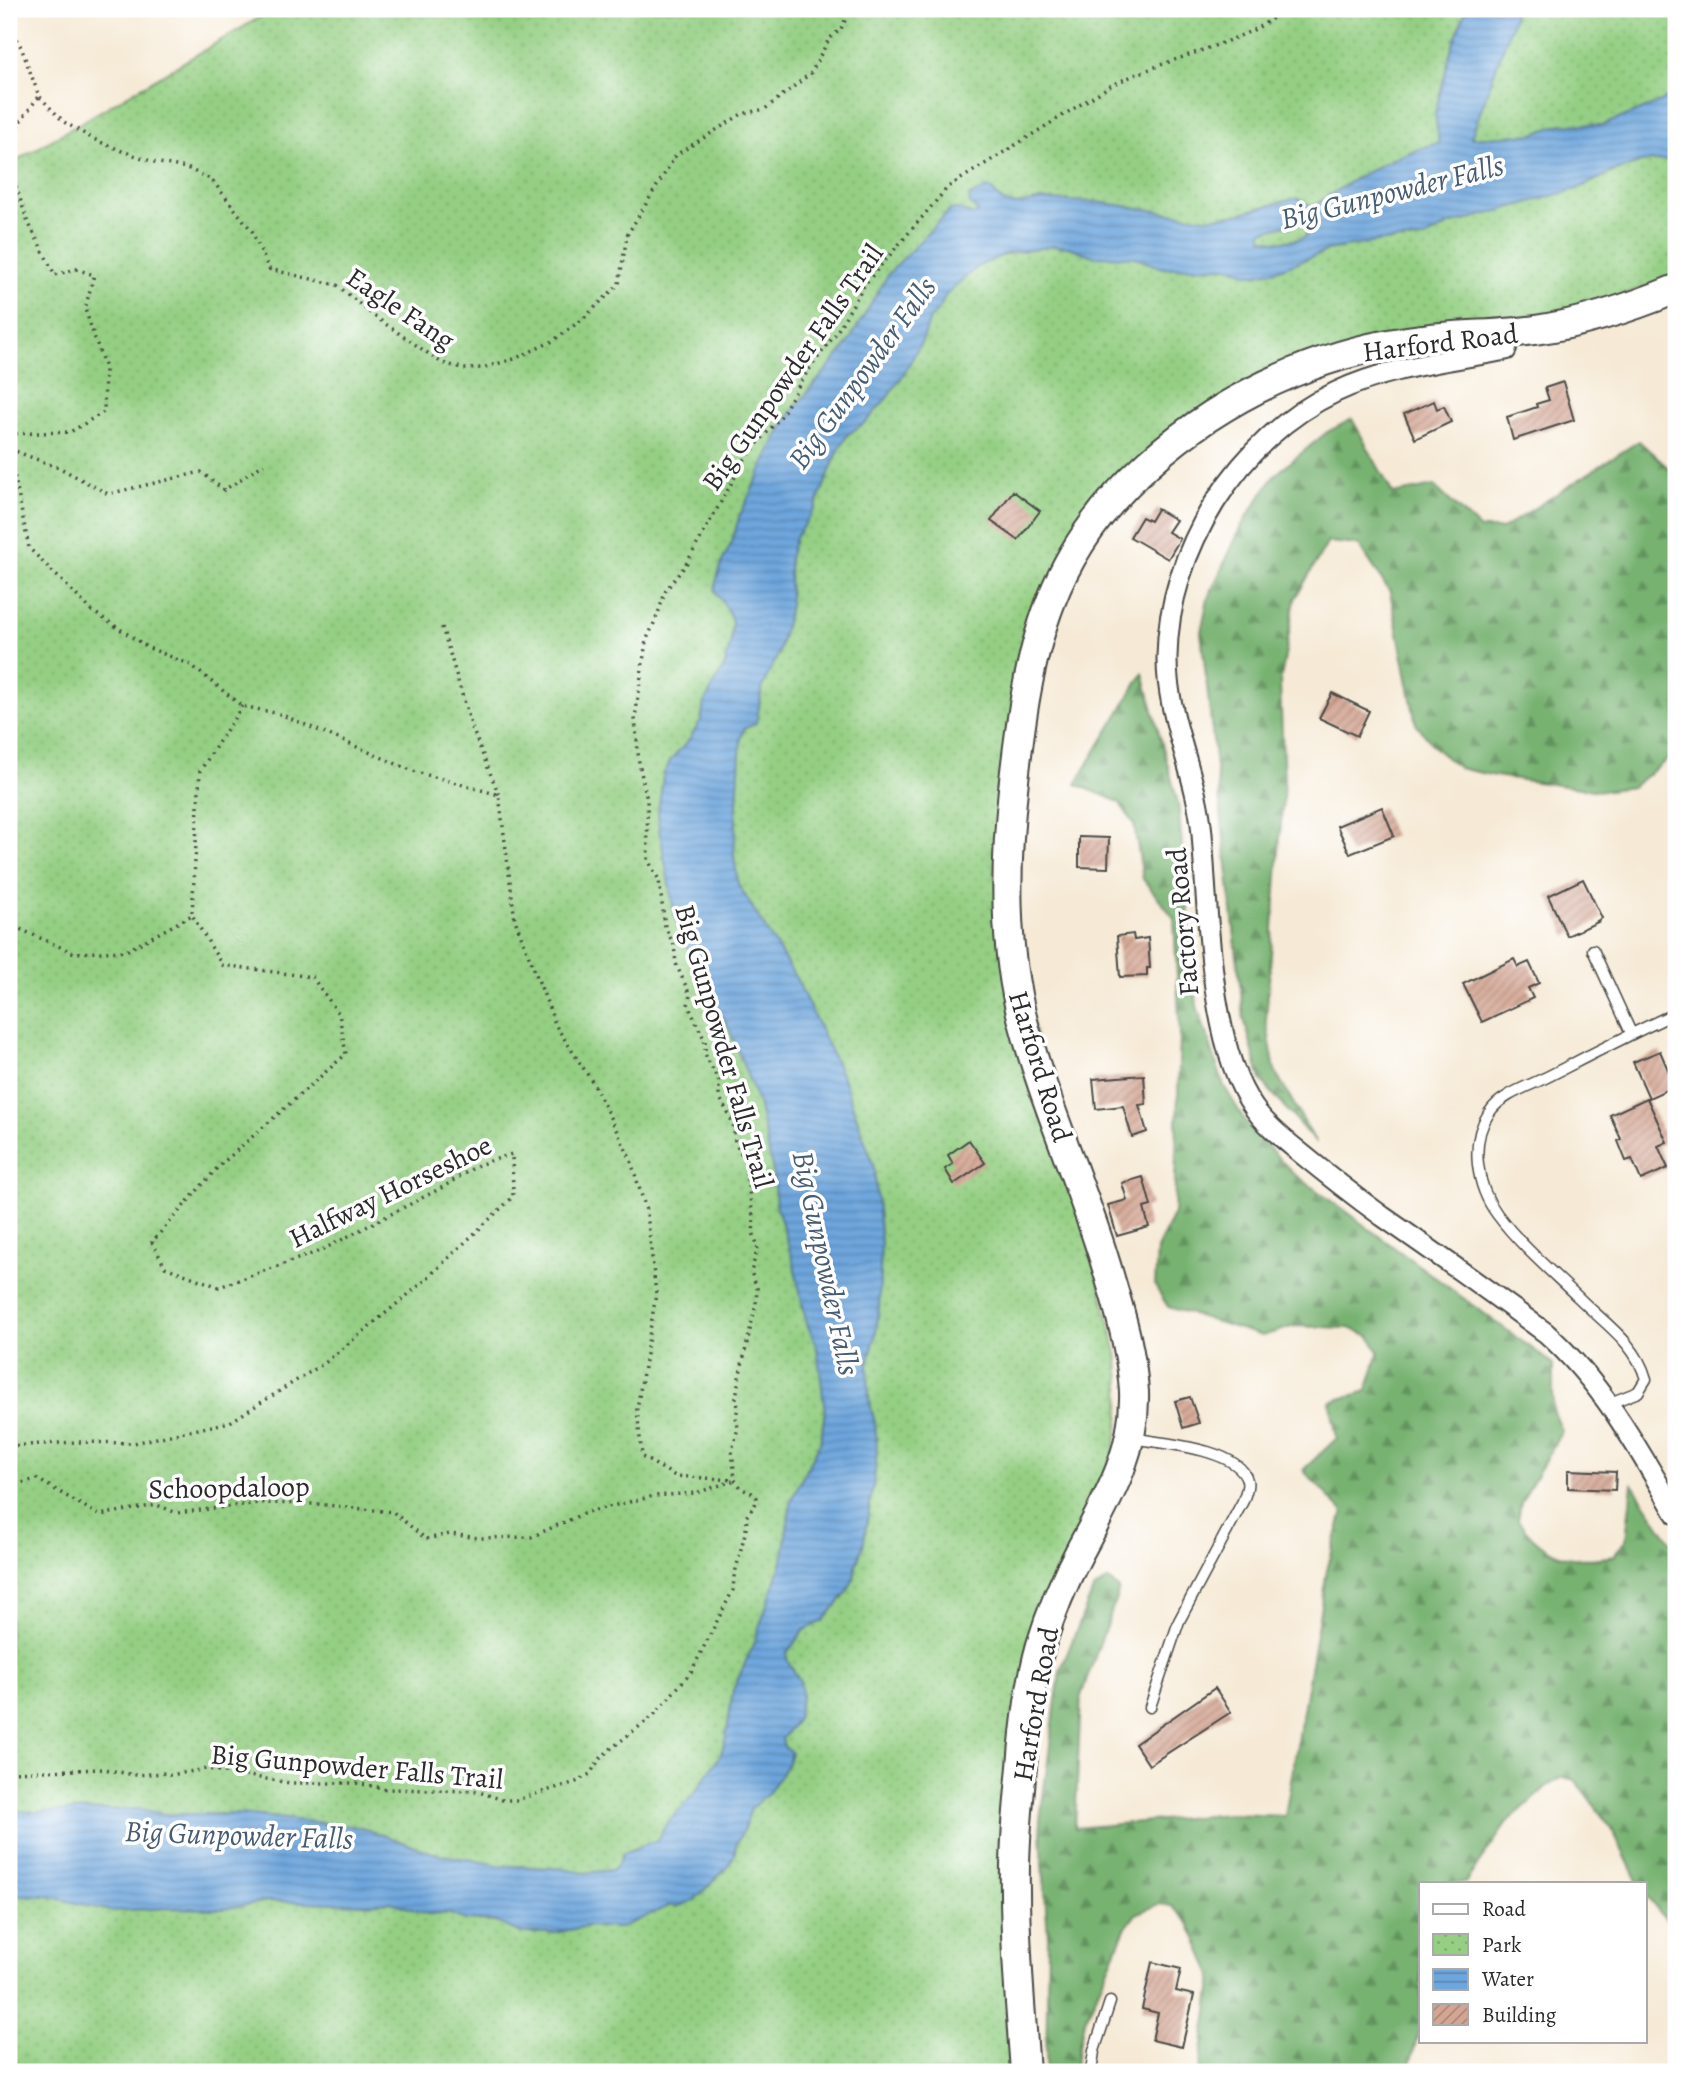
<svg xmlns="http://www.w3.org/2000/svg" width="1685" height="2081" font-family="Alegreya,serif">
<defs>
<pattern id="forest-firs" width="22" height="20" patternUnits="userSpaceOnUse" patternTransform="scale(1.75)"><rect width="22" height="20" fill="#77b271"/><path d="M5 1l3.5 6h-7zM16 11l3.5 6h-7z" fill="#62915d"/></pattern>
<pattern id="park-dots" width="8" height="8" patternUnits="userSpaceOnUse" patternTransform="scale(1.75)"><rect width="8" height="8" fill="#94cf83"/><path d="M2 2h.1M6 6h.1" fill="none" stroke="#80b271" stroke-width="1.8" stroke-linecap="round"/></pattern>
<pattern id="water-rules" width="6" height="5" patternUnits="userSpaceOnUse" patternTransform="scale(1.75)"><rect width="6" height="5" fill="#6da6dd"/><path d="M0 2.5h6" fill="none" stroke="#5a87b3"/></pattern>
<pattern id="building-hatch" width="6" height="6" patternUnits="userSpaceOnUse" patternTransform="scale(1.75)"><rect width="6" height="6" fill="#d4a593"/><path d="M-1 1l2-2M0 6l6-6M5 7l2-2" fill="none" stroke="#ac8778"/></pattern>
</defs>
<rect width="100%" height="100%" fill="#fff"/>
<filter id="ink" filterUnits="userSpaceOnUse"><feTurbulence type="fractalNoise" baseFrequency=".0143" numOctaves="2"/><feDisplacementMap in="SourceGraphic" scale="14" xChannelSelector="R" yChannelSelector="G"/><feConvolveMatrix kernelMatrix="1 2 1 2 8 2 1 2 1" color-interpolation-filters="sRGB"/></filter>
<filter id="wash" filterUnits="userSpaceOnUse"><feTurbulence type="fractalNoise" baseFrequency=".00686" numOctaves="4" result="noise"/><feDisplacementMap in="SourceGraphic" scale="28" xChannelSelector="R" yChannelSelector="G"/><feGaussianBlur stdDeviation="1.57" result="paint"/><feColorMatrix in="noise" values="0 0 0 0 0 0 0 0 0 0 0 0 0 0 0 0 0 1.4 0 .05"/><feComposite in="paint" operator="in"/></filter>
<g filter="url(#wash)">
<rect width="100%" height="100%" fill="#f6ead6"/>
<!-- forest -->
<path fill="url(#forest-firs)" stroke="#516e4e" stroke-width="2" d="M1352,419l41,75 41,-8 46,43h22l137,-88 37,34v278l-44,34 -31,4 -106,-15 -36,-8 -23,-19 -20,-25 -26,-132 -31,-47 -31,-3 -33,57 -15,85 4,100 -18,236 9,51 41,72 -55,-63 -17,-61 -43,-387 7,-34 35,-75 32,-48 52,-43z
M1143,673l35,130 19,203 27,80 24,40 45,47 260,191v46l9,21 -41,71 -3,18c26,37 53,44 96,36l12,-17 6,-55 44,66v382l-31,-38v-11h-7l-26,-54 -37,-49 -13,-3 -16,10 -39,36 -42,60h-44v141l-13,48h-209l14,-95 -24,-54 -17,-17 -13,-2 -23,10 -11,15 -42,96 -9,47h-28l2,-135 -8,-118 20,-148 33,-81 16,-10 10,10 -38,106 -6,132 153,-14 57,2 42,-246 16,-58 -40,-42 34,-32 -7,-36 37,-11 12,-39 -9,-16 -21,-8 -54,-2 -33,10 -94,-29 -13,-21 2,-37 17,-36 6,-178 -6,-117 -31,-39 -9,-55 -15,-22 -43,-18z"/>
<!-- park -->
<path fill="url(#park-dots)" stroke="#607d57" stroke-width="2" d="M274,9h1402v267l-66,23 -55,13 -65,10 -229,52 -197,172 -70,326 123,481c5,39 5,64 -4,102l-78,171 -22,446h-1004v-1907z"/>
<!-- water -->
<path fill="url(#water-rules)" stroke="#4c6884" stroke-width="2" fill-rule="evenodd" d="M1466,9h49l-3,14 -41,115 63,-4 27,-10 42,1 58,-23 15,-12v70l-35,2 -28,10 -36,17 -128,36 -26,14 -39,2 -52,8 -55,21 -19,4h-10l-16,-7 -70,1 -28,-11 -41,-1 -24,-9 -16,-1 -48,8 -28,13 -32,29 -4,10 -11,13 -7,20 -18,33 -18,26 -21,24 -19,13 -11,21 -21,53 -20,29 -6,21 1,47 -12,49 -15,30 -7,38 -12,6 -3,9 -7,118 4,28 59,96 46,98 31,89 7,75 -2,67 -4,29 -7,26 1,35 6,24 2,26 -3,32 -11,65 -7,20 -2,12 -8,16 -23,27 -19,9 -17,23v6l13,23 2,12 -5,25 -15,20 2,8 7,5 -3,11 -20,31 -17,14 -6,19 -9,18 -2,11 -8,13 -33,32 -14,5h-10l-49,22 -33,-2 -31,7h-35l-25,-11 -30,-2 -19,-7 -20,1 -36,-12 -26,2 -96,-3 -48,8 -50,-1 -61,3 -63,-15 -38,-1v-85l24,2 107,-3 23,5h78l110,12 18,4 64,23 66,12 70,4 14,4 29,-3 7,-7 4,-10 34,-13 10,-17 27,-29 27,-40 5,-17 7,-47 18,-40 27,-76 5,-16 8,-58 29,-57 5,-31 -8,-64 -11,-27 -12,-57 -18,-60 -4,-37 -14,-64 -28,-72 -48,-95 -7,-19 -16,-88 -1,-17 5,-36 7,-15 19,-21 12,-20 3,-17 21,-38 6,-25 1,-17 -4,-12 -13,-20 1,-9 6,-20 10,-20 7,-25 36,-76 17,-30 53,-63 44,-75 61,-63 7,-1 17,6 4,-4 -8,-7 -1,-8 18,-8 5,2 11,12 12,3 28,-5 55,2 107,16 28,-3 64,-17 16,9c38,-28 80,-53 126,-64l-4,-30 17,-66zM1299,222l5,2 3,5 -1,7c-12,6 -31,7 -44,2v-7z"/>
<g id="blocks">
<!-- building -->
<path fill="url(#building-hatch)" d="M1563,382l11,38 -61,20 -6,-23 30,-10 -1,-3 13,-4 -4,-12z
M1434,401l3,8 7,-3 7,16 -36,17 -11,-25z
M1013,491l27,20 -22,29 -27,-19z
M1157,509l19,11 -8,12 12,7 -12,20 -38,-22 12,-20 8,4z
M1332,693l37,18 -12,25 -38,-18z
M1382,807l12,29 -44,18 -13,-28z
M1079,837l30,1 -1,30 -29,-1z
M1583,879l19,39 -5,3 1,1 -31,14 -19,-40z
M1133,934l1,6 14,-2 2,30h-3v8l-27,1 -3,-41z
M1514,959l4,8 11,-5 10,21 -11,5 5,10 -51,24 -19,-38z
M1660,1051l15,35 -26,12 -16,-36z
M1144,1075l2,29 -7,1 8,27 -15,5 -9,-31 -27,3 -3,-30z
M1647,1098l20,44 -9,4 10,22 -27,12 -9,-21 -6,2 -8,-20 3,-2 -11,-24z
M969,1140l16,23 -31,21 -9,-15 8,-5 -5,-9z
M1143,1177l8,29 -7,2 5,19 -32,9 -9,-31 19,-5 -5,-17z
M1190,1397l9,26 -16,5 -8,-27z
M1568,1470l48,2 -1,18 -47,-2z
M1215,1688l16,24 -82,53 -14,-21z
M1152,1962l29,7 -5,22 18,4 -12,52 -30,-7 6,-27 -16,-4z"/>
</g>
</g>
<g filter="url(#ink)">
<use href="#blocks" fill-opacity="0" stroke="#494845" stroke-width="2"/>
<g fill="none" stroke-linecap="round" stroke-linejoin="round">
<!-- service casing -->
<g stroke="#494845" stroke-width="13">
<path id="service" d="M1593,950l38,83
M1610,1403l28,-11 8,-13c-10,-36 -42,-56 -67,-81 -28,-27 -59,-53 -82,-84 -20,-27 -28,-71 -8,-101 11,-18 40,-27 58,-36 43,-22 85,-44 129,-64
M1131,1438c27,5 108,10 116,42 2,7 -2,14 -4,21l-64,120 -29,86
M1091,2072l3,-21 16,-49"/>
</g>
<!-- minor casing -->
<g stroke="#494845" stroke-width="23">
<path id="minor" d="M1510,333l-4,17c-57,11 -118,17 -170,42 -97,45 -168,158 -169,265 -1,61 30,116 35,177 6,76 7,212 52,274 11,16 28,30 43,42 28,23 56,45 85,66 55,38 110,77 164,117 57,51 92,115 130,181"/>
</g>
<!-- secondary casing -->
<g stroke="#494845" stroke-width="32">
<path id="secondary" d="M1025,2072c-4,-60 -10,-120 -10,-180 -1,-42 3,-83 7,-125 3,-41 8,-83 19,-122 10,-33 23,-64 39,-94 27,-51 56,-99 54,-159 -2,-37 -12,-74 -23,-110 -24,-87 -64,-170 -87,-257 -21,-78 -19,-157 -11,-236 7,-63 15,-129 38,-188 40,-105 140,-186 241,-228 41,-17 86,-29 131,-34 37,-5 75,-4 112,-9 50,-7 95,-22 141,-41"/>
</g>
<!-- path -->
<path stroke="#494845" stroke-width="3.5" stroke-dasharray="2 5" stroke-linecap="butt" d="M9,27l12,20 18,49 25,26 29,17 29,12 32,11 33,6 25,12 40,51 17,38 68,16 37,31 68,47 24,6 16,-1 32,-9 37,-17 32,-23 36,-35 8,-49 49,-80 66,-41 23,-5 46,-36 18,-34 12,-10 7,-15 -1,-5
M9,434l61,-2 34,-20 1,-44 -20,-59 9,-34 -18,-6 -21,6 -28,-55 -18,-55 3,-20 7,-22 20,-27
M9,449l20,99 63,63 57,37 42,17 51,41 38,8 133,57 86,24 16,125 41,106 37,57 37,75 17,55 9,81 -19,115 5,48 33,19 60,4
M10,449l52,20 46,25 93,-22 23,18 40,-26
M442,627l30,101 27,67
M9,921l13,9 52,23 52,-2 66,-36
M9,1446l67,-4 58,1 96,-21 96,-60 95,-78 92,-87 -1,-43 -34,11 -35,22 -123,64 -101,36 -54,-20 -13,-25 66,-75 128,-113 -7,-40 -27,-37 -90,-12 -30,-50 8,-144 42,-65
M9,1486l28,-7 62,36 58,-10 20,8 82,-10 58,1 76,8 33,27 24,-5 29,4 52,-1 56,-25 67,-16 42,-3 37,-12
M9,1772l95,-3 30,6 32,-2 4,2 37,-6 83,14h66l31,6 89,2 27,9h13l60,-18 14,-8 9,-14 10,-10 44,-34 38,-44 42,-82 1,-13 13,-52 -1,-8 9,-12 2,-7 -5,-5 -10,-4 -7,-9 -3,-30 6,-22 -2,-11 2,-10 -2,-9 3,-20 17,-74 1,-16 -6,-16 7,-25 -5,-15 1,-9 -10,-64 -9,-17 -2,-19 -14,-27v-14l-14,-28v-13l-17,-36 2,-10 -14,-31 -2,-19 -9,-18 -6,-47 -11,-20 -1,-60 -8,-37 -4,-45 11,-77 10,-22 10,-29 19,-24 60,-107 36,-43 22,-38 33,-45 29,-49 83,-97 162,-101c45,-22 94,-34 139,-54 14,-6 26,-16 38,-23"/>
<!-- service -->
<use href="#service" stroke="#fff" stroke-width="10"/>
<!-- minor -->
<use href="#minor" stroke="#fff" stroke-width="19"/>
<!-- secondary -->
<use href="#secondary" stroke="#fff" stroke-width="28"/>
</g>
</g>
<g text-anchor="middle" stroke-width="7" stroke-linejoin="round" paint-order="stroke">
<!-- street labels -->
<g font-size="28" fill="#2b2b2b" stroke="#fff">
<text transform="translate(401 308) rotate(34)" y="10">Eagle Fang</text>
<text transform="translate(1440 342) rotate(-7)" y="10">Harford Road</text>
<text transform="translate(792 367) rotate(-55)" y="10">Big Gunpowder Falls Trail</text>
<text transform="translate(1182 922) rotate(-95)" y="10">Factory Road</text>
<text transform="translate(725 1046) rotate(74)" y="10">Big Gunpowder Falls Trail</text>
<text transform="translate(1041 1066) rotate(73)" y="10">Harford Road</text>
<text transform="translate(390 1191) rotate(-26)" y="10">Halfway Horseshoe</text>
<text transform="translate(229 1487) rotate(-1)" y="10">Schoopdaloop</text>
<text transform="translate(1035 1704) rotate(-80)" y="10">Harford Road</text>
<text transform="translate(357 1766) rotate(5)" y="10">Big Gunpowder Falls Trail</text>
</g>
<!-- water labels -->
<g font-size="30" font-style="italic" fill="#455c72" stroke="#fff">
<text transform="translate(1392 192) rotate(-14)" y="10">Big Gunpowder Falls</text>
<text transform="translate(862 373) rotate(-54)" y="10">Big Gunpowder Falls</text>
<text transform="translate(826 1263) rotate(78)" y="10">Big Gunpowder Falls</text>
<text transform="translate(239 1835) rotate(2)" y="10">Big Gunpowder Falls</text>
</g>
</g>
<!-- margin -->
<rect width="1685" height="2081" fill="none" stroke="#fff" stroke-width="35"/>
<!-- legend -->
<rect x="1419" y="1882" width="228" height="161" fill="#ffffff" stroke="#aaaaaa" stroke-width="2"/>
<rect x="1433" y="1904" width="35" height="10" fill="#ffffff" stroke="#aaaaaa" stroke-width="2"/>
<text x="1482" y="1916" font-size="21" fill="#2b2b2b">Road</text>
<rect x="1433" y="1934" width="35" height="21" fill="url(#park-dots)" stroke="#aaaaaa" stroke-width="2"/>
<text x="1482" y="1952" font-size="21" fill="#2b2b2b">Park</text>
<rect x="1433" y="1969" width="35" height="21" fill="url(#water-rules)" stroke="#aaaaaa" stroke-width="2"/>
<text x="1482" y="1986" font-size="21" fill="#2b2b2b">Water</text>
<rect x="1433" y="2004" width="35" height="21" fill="url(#building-hatch)" stroke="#aaaaaa" stroke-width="2"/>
<text x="1482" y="2022" font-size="21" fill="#2b2b2b">Building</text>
</svg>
